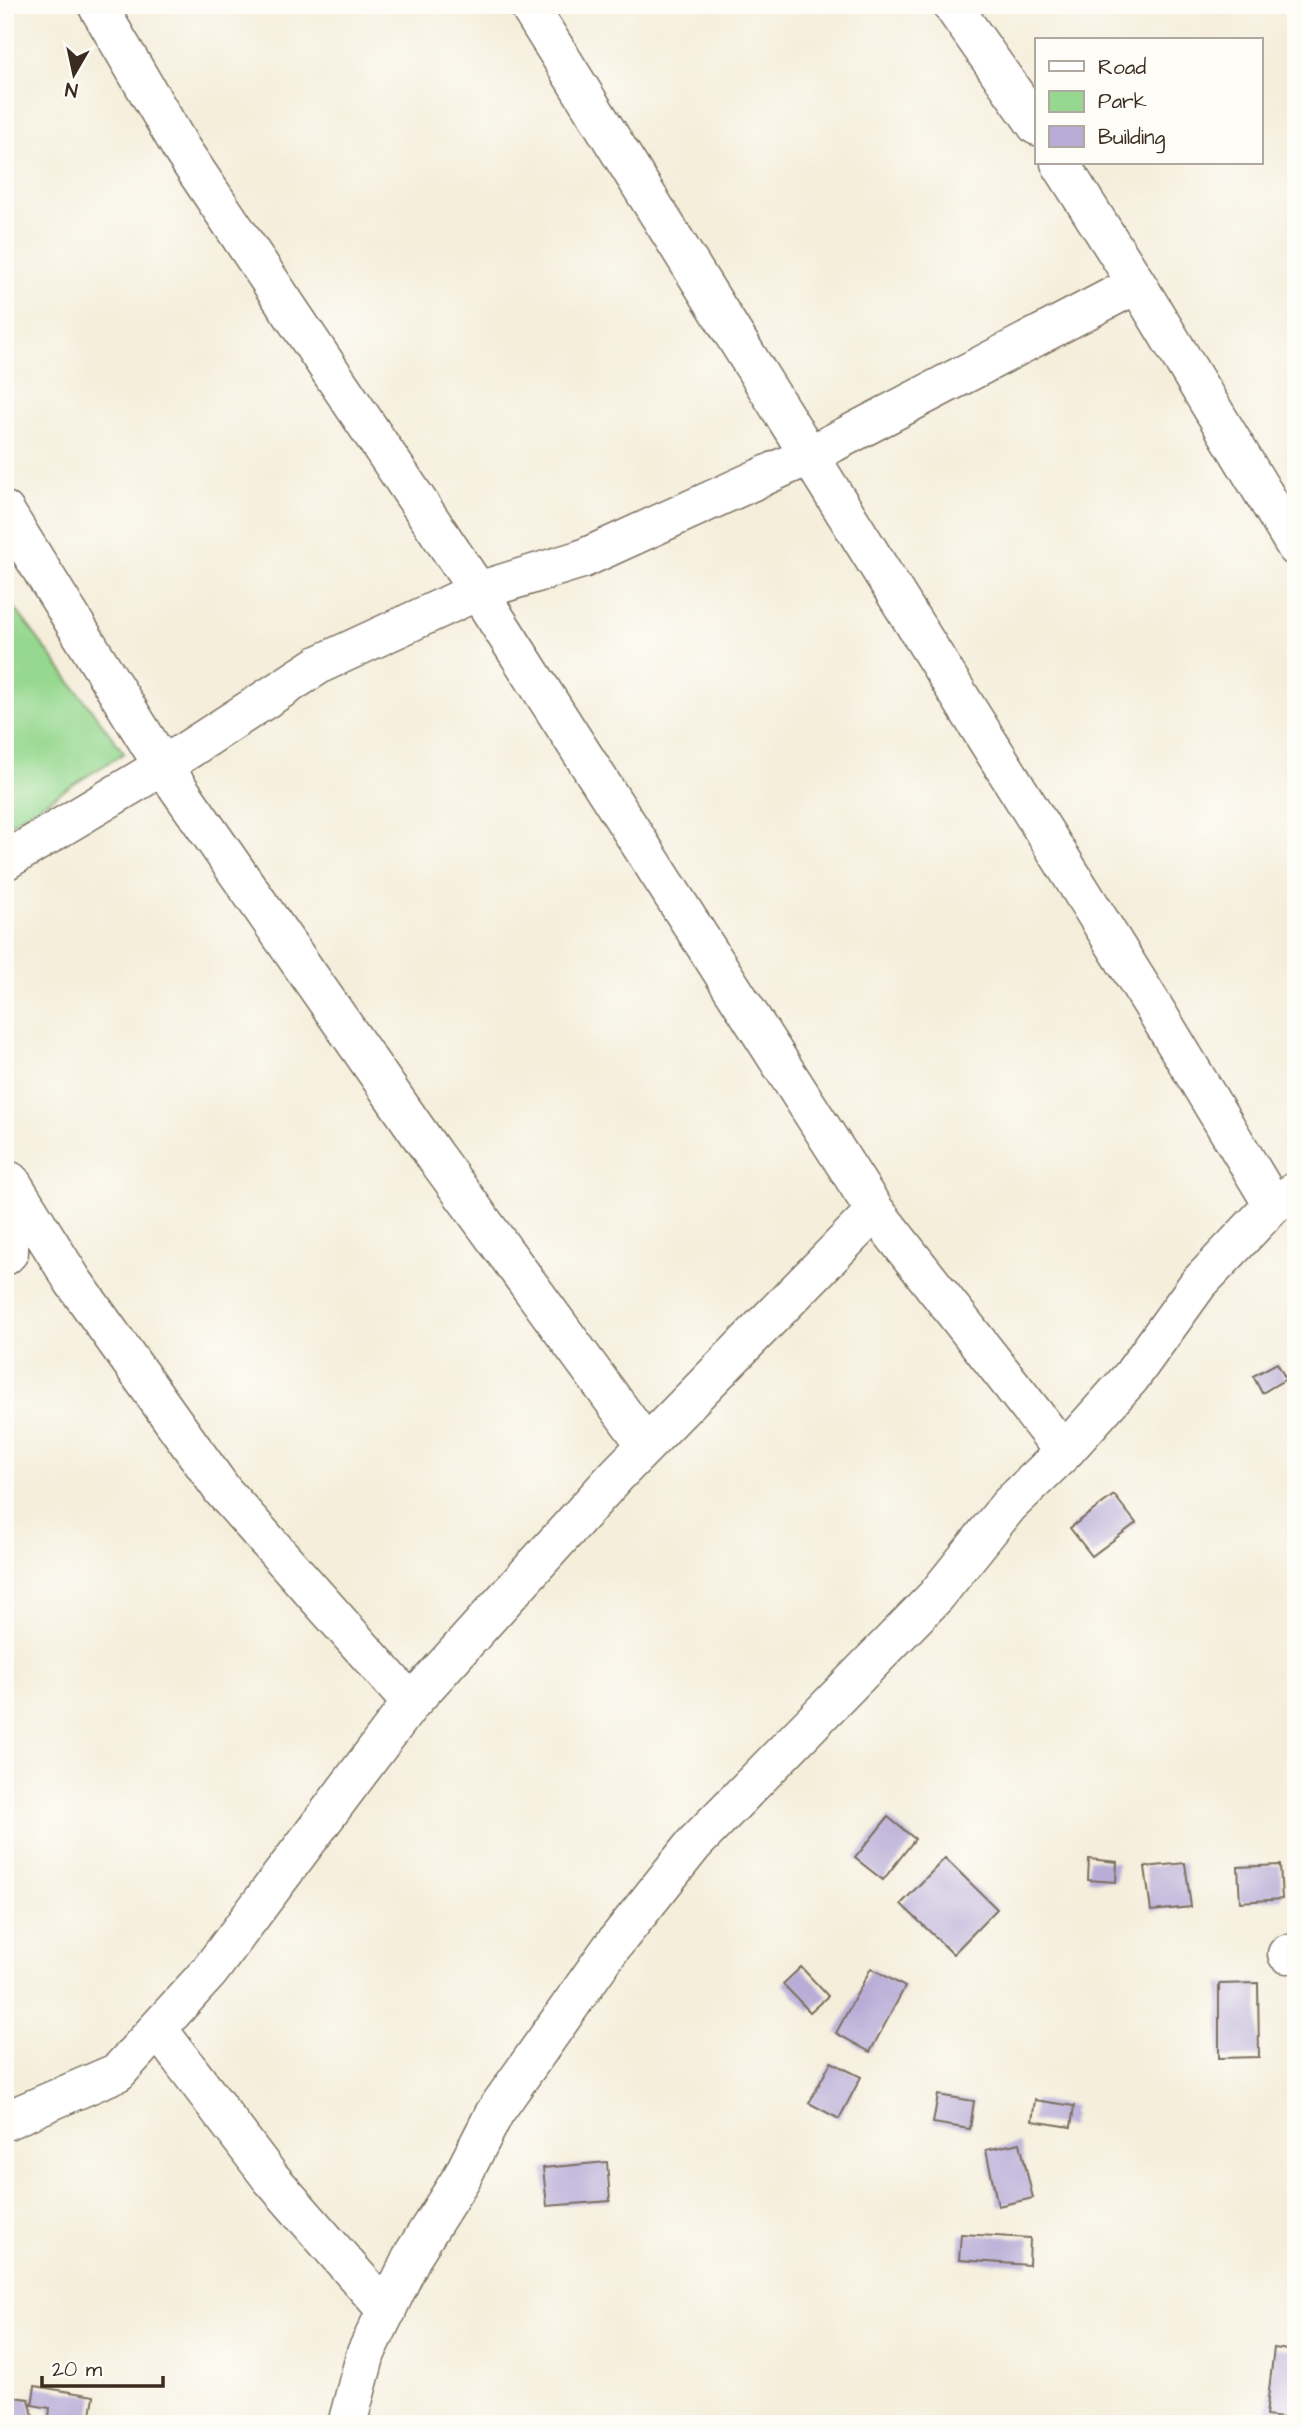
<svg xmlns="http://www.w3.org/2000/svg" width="1301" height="2429" font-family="'Architects Daughter',sans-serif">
<rect width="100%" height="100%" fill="#fdfcf7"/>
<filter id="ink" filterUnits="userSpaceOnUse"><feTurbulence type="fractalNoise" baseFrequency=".0143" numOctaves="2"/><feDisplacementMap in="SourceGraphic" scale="14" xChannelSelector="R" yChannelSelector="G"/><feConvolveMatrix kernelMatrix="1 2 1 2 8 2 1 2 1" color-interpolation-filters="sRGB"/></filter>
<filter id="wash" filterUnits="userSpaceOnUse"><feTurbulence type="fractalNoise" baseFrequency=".00686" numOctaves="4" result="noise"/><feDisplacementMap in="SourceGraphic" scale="28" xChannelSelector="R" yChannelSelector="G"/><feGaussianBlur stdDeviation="1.57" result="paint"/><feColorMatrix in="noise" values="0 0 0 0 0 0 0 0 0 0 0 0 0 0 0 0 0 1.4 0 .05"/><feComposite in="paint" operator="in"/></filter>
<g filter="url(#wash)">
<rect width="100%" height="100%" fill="#f5eedb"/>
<!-- green -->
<path fill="#96d88f" stroke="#688156" stroke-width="2" d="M5,595l119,158 -119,74z"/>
<g id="blocks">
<!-- building -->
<path fill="#b9add7" d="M1277,1363l9,16 -24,14 -9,-17z
M1114,1495l22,28 -44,33 -22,-28z
M888,1817l27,22 -32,41 -28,-22z
M945,1858l52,51 -44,45 -52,-50z
M1089,1859l28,3 -1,20 -28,-2z
M1185,1863l6,44 -40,4 -6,-44z
M1280,1865l2,34 -42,3 -2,-35z
M801,1967l27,29 -18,16 -27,-28z
M871,1968l34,19 -35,65 -34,-19z
M1258,1983l1,74 -40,1v-74z
M831,2062l30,15 -22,42 -30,-16z
M938,2095l36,6 -4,28 -37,-6z
M1035,2100l39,6 -3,21 -39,-6z
M1020,2143l13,55 -35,8 -12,-56z
M607,2162l3,39 -63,5 -4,-38z
M961,2234l69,4 -1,27 -70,-5z
M1274,2348l22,3v69l-30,-4z
M35,2386l59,10 -4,25 -41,-4 1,-9 -18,-3z
M5,2396l24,3 6,25h-30z"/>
</g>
</g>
<g filter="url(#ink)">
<use href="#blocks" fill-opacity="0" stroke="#7c6f60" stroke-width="2"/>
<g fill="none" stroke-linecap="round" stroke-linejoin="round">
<!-- minor casing -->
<g stroke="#7c6f60" stroke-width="41">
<path id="minor" d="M97,5l85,145 296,441 397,620 189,241
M528,5l625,1001 120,199
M952,5l85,121
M1060,163l77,121 159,263
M5,511l158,255 271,389 212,290
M5,861l158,-95 157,-102 158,-73 104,-32 226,-103 329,-172
M12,1183l61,98 150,210 188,212
M5,1256l4,-4 1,-71
M1287,1954l9,-1
M158,2029l112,148 117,134
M5,2121l113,-49 91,-100 202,-269 205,-227 259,-265
M347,2424l19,-71 48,-100 48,-76 33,-65 116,-164 83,-104 242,-248 73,-91 55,-53 67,-75 67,-93 75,-79 23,-14"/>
</g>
<!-- minor -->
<use href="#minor" stroke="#fff" stroke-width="38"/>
</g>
</g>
<!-- margin -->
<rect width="1301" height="2429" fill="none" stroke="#fdfcf7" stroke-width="28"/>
<!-- legend -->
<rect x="1035" y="38" width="228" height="126" fill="#fdfcf7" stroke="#afa8a0" stroke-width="2"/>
<rect x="1049" y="61" width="35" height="10" fill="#ffffff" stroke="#afa8a0" stroke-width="2"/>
<text x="1098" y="74" font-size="21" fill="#3b2a1e">Road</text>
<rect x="1049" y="91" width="35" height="21" fill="#96d88f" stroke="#afa8a0" stroke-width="2"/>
<text x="1098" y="108" font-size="21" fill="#3b2a1e">Park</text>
<rect x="1049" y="126" width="35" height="21" fill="#b9add7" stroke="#afa8a0" stroke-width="2"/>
<text x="1098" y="144" font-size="21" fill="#3b2a1e">Building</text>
<!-- north arrow -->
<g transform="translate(74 74) rotate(189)" stroke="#fdfcf7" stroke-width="5" paint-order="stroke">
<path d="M0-5L12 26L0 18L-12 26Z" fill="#3b2a1e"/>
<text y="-10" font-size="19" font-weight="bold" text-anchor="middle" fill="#3b2a1e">N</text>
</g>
<!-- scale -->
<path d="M42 2376v10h121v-10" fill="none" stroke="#3b2a1e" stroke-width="3.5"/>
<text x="52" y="2376" font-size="21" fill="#3b2a1e" stroke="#fdfcf7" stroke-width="5" paint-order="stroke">20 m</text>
</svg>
